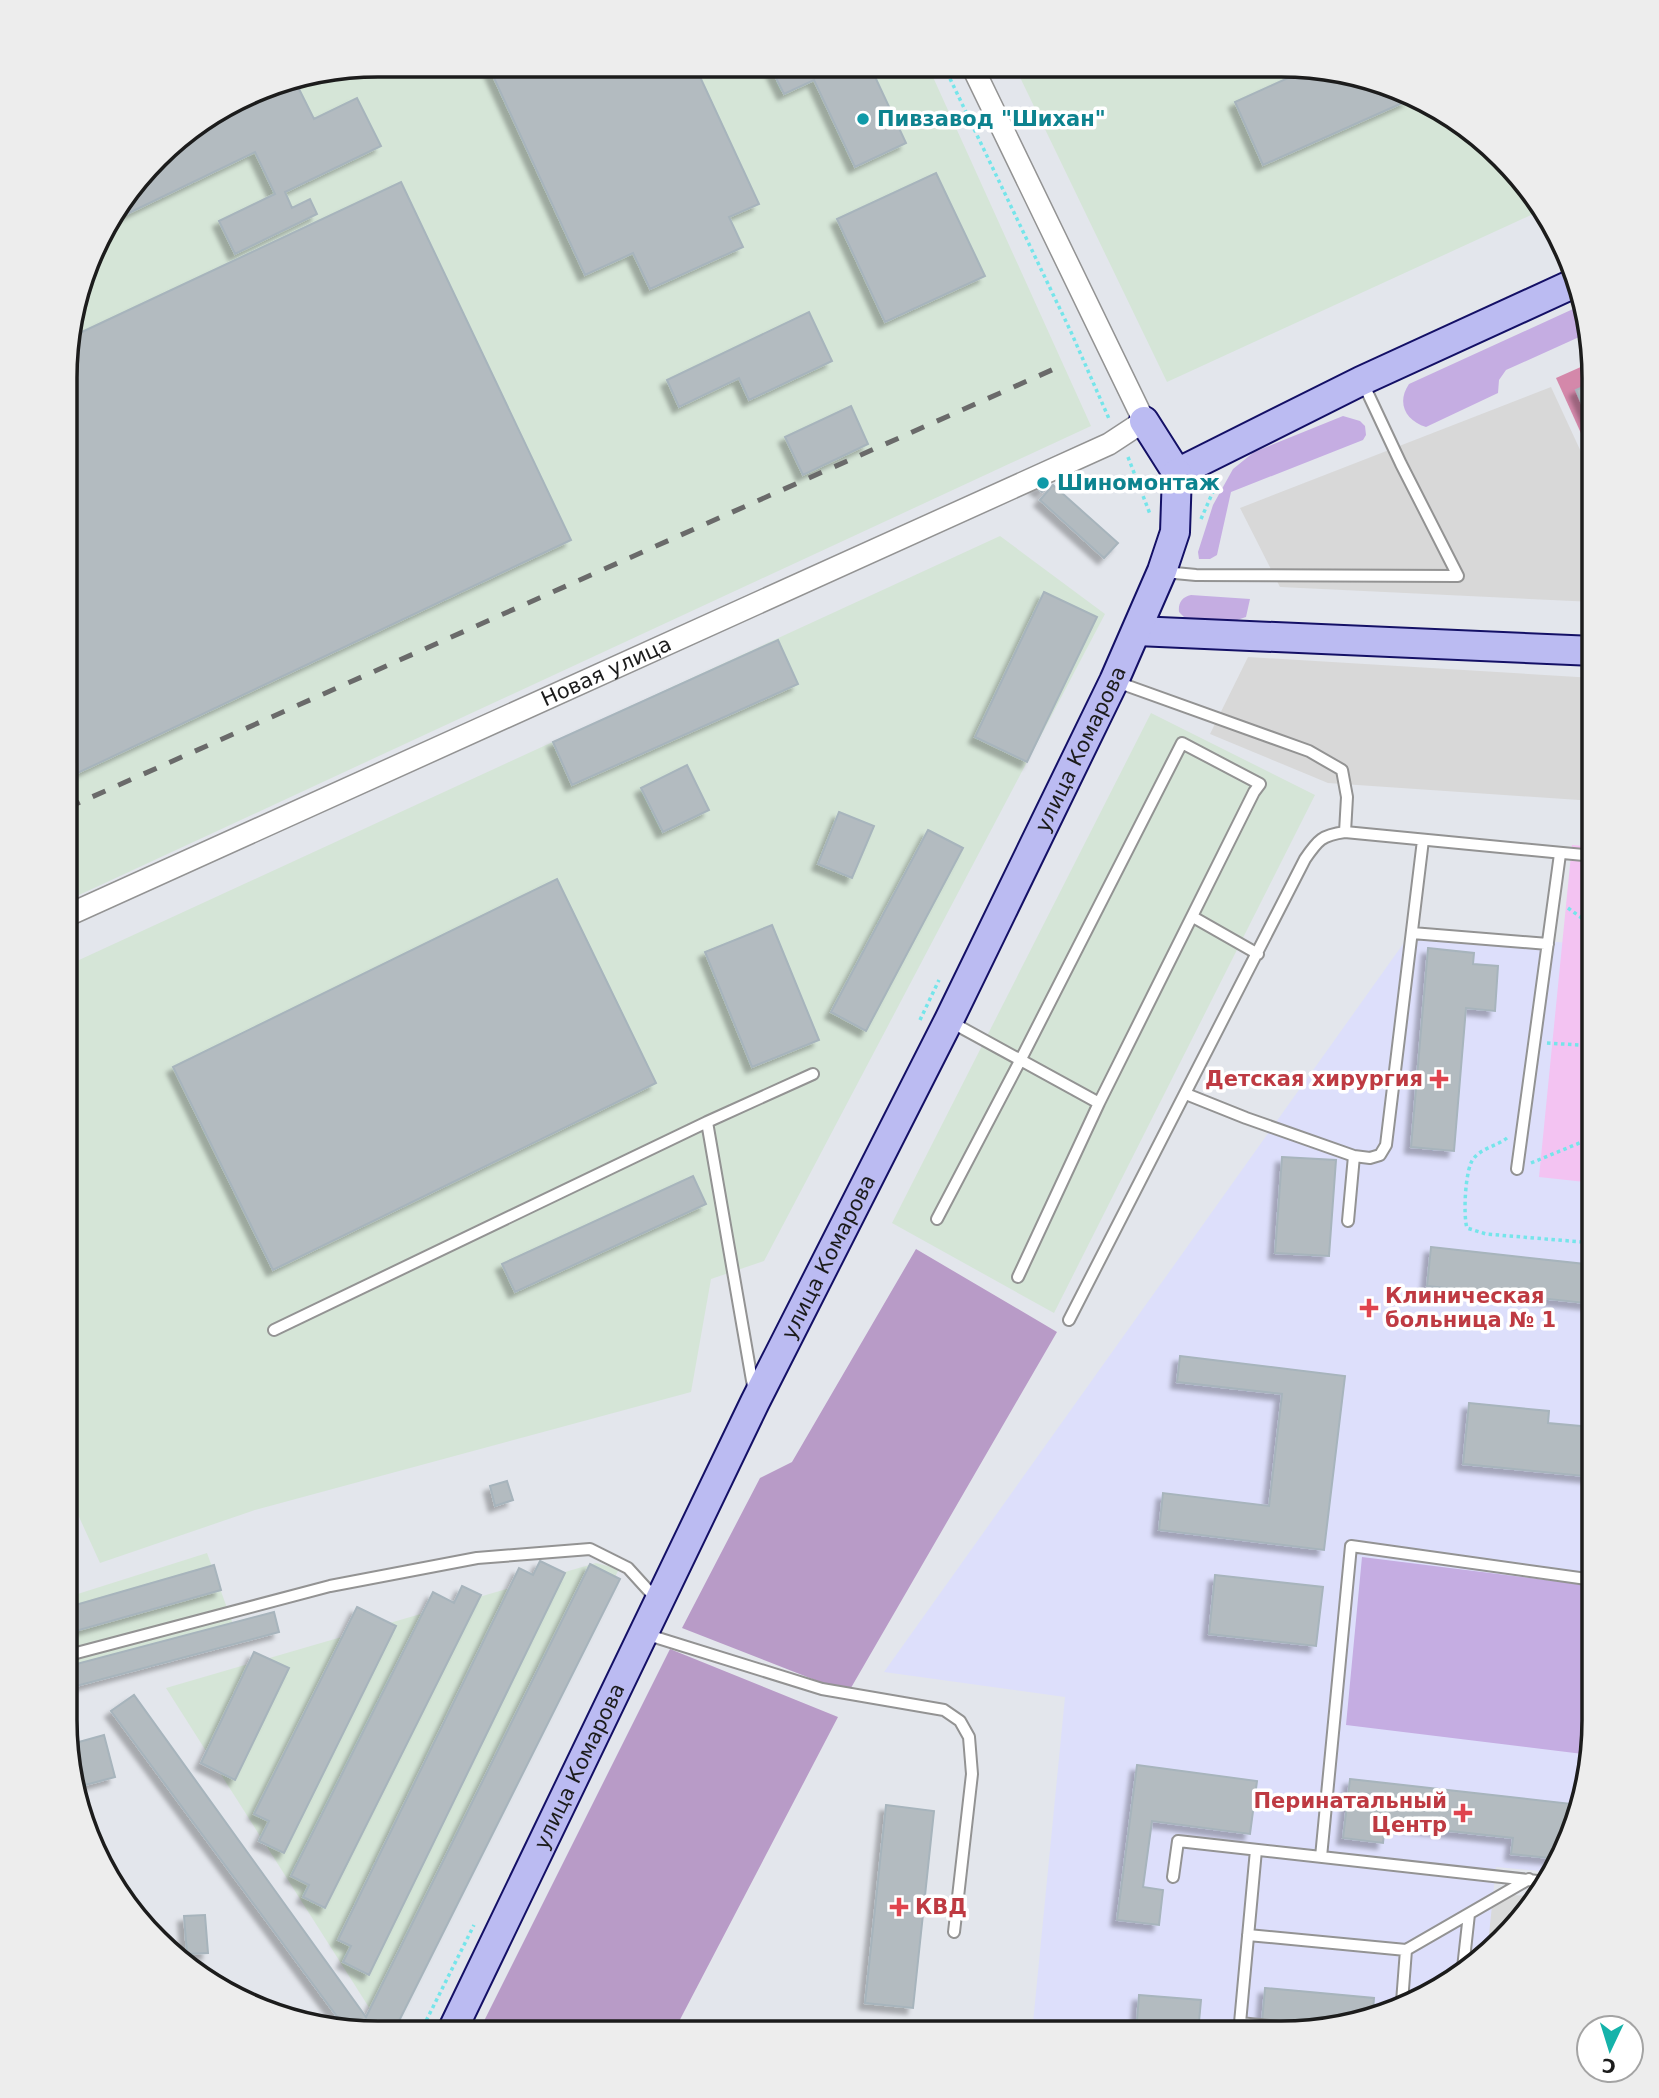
<svg xmlns="http://www.w3.org/2000/svg" width="1659" height="2098" font-family="'DejaVu Sans',sans-serif">
<defs>
<filter id="shadow"><feDropShadow dx="-6" dy="6" stdDeviation="2" flood-color="#0004"/></filter>
</defs>
<rect width="100%" height="100%" fill="#e3e6ec"/>
<!-- residential -->
<path fill="#d9dada" d="M1473,1892l65,5 -70,66z"/>
<!-- industrial -->
<path fill="#d5e5d7" d="M378,65l550,1 163,360 -1025,475 1,-564 40,-115 65,-80 105,-60z
M1015,67h307l133,51 87,92 -375,172z
M1000,536l105,78 -341,647 -53,18 -20,113 -436,118 -155,53 -35,-77 1,-520z
M1151,713l164,82 -261,518 -162,-90z
M207,1553l31,85 -173,44v-84z
M596,1563l23,6 -231,464h-29l11,-24 -204,-321z"/>
<!-- education -->
<path fill="#dddffb" d="M1413,930l181,15v795l-16,80 -26,52 -56,-5 -8,77 -51,47 -136,42h-269l33,-336 -181,-25z"/>
<!-- grass -->
<path fill="#c5ade2" d="M1584,304l4,29 -82,37 -7,10 -1,13 -72,34c-20,-6 -30,-24 -17,-43z
M1343,416l17,5 5,5 1,9 -3,5 -132,52 -14,63 -7,4h-11l-1,-7 15,-47 20,-36 21,-17z
M1191,595l59,4 -4,18 -12,4 -48,-2 -7,-7c-1,-9 3,-15 12,-17z
M1362,1557l232,29v154l-3,15 -245,-30z"/>
<!-- forest -->
<path fill="#b89bc7" d="M916,1249l141,83 -209,361 -166,-65 78,-150 32,-16z
M670,1649l168,68 -165,316h-195z"/>
<!-- park -->
<path fill="#f3c3f2" d="M1572,845l22,2v336l-55,-6z"/>
<!-- pitch -->
<path fill="#d488aa" d="M1592,362l2,16v84l-38,-84z"/>
<!-- parking -->
<path fill="#d8d8d8" d="M1551,387l43,93v122l-314,-15 -40,-79z
M1248,657l346,21v123l-266,-18 -118,-49z"/>
<!-- building -->
<path fill="#b3bbc0" stroke="#a7b4bc" stroke-width="2" filter="url(#shadow)" d="M488,65l207,1 64,138 -30,13 14,30 -93,42 -17,-36 -48,22z
M770,66h100l36,77 -51,24 -41,-87 -30,14z
M1312,67h10l87,33 -146,65 -28,-63z
M294,79l20,40 43,-21 24,48 -96,46 7,16 18,-9 7,15 -82,40 -16,-33 56,-27 -20,-42 -149,72 66,-82 105,-60z
M936,173l49,103 -100,46 -48,-103z
M401,182l170,358 -504,238v-439z
M809,312l23,49 -83,39 -10,-22 -60,29 -12,-27z
M1594,382v50l-18,-42z
M851,406l17,38 -65,31 -18,-38z
M1052,480l-10,12 -8,-6z
M1053,485l65,58 -14,15 -64,-58z
M1044,592l53,25 -70,145 -52,-25z
M778,640l20,44 -226,101 -19,-43z
M687,765l22,45 -46,22 -22,-44z
M839,812l35,14 -22,52 -34,-14z
M928,830l35,18 -97,183 -35,-19z
M557,879l99,204 -383,187 -100,-203z
M772,925l47,115 -67,27 -47,-115z
M1428,948l46,5 -1,11 25,2 -3,45 -29,-3 -12,143 -43,-4z
M1282,1157l54,3 -7,96 -54,-3z
M693,1176l13,28 -191,88 -13,-28z
M1431,1247l163,18v39l-167,-18z
M1180,1356l165,20 -21,174 -165,-20 4,-37 106,13 13,-112 -105,-12z
M1469,1403l80,8 -1,12 43,4 -1,10h4v40l-131,-13z
M507,1481l6,19 -18,6 -5,-20z
M540,1561l25,12 -196,402 -26,-13 8,-16 -13,-6 181,-372 14,7z
M590,1564l30,15 -227,454 -46,-3 -236,-319 23,-16 232,322z
M214,1565l7,25 -156,44v-26z
M1215,1575l108,12 -7,59 -107,-12z
M462,1586l19,9 -156,313 -22,-11 6,-12 -18,-9 142,-284 21,11z
M357,1607l39,19 -112,227 -25,-12 10,-20 -15,-7z
M274,1612l5,20 -214,57v-22z
M254,1652l35,16 -54,112 -34,-17z
M104,1735l11,42 -41,11 -6,-43z
M1137,1765l120,16 -7,53 -98,-13 -9,66 20,3 -4,35 -42,-5z
M1350,1779l231,26 -3,15 -19,39 -48,-5 2,-16 -128,-14 -2,19 -40,-5z
M886,1805l48,6 -21,197 -48,-5z
M205,1915l3,38 -21,1 -3,-38z
M1265,1988l109,10 -1,13 -72,22h-40z
M1139,1995l62,5 -3,33h-62z
M257,1998l3,10 -15,-7z"/>
<g fill="none" stroke-linecap="round" stroke-linejoin="round">
<!-- lane casing -->
<g stroke="#939393" stroke-width="14">
<path id="lane" d="M1164,572l32,3 262,1 -57,-112 -38,-81
M1114,681l195,70 33,19 5,27 -2,35
M1193,917l65,37
M1412,933l136,11
M951,1022l148,81 -81,174
M1186,1094l60,24 108,38 16,2 10,-3 6,-10 37,-305
M707,1122l47,270
M1517,1169l43,-315
M937,1219l84,-160 161,-316 78,41 -6,8 -155,311
M1348,1221l6,-65
M1069,1320l236,-461c13,-19 17,-24 40,-27l249,24
M274,1330l433,-208 106,-48
M645,1634l177,55 122,21 16,11 9,16 3,37 -18,158
M65,1656l265,-70 147,-28 113,-9 38,19 30,33
M1256,1850l-16,173 70,7
M1321,1857l30,-311 243,34
M1173,1877l5,-36 369,41
M1248,1935l158,15 123,-71
M1463,1968l6,-54
M1402,2002l4,-52"/>
</g>
<!-- street casing -->
<g stroke="#939393" stroke-width="24">
<g id="street">
<path id="s1" d="M66,916l1043,-472 35,-23 -172,-355"/>
</g>
</g>
<!-- secondary casing -->
<g stroke="#141066" stroke-width="32">
<g id="secondary">
<path d="M1144,421l33,52"/>
<path d="M1177,473l184,-92 216,-99"/>
<path d="M1137,631l457,20"/>
<path id="s2" d="M451,2033l304,-631 194,-382 165,-339 48,-110 13,-39 2,-59"/>
</g>
</g>
<!-- path -->
<path stroke="#75e5ea" stroke-width="3.5" stroke-dasharray="3.5 3.5" stroke-linecap="butt" d="M944,66l127,266 39,89
M1128,457l22,57
M1201,519l18,-41
M1568,908l26,19
M920,1020l19,-40
M1547,1043l47,3
M1507,1138c-10,8 -25,10 -33,20 -9,9 -11,58 -7,70l19,6 108,9
M1531,1163l63,-26
M420,2033l54,-108"/>
<!-- lane -->
<use href="#lane" stroke="#fff" stroke-width="10"/>
<!-- street -->
<use href="#street" stroke="#fff" stroke-width="21"/>
<!-- secondary -->
<use href="#secondary" stroke="#bbbbf2" stroke-width="28"/>
<!-- rail -->
<path stroke="#6a6a6a" stroke-width="5" stroke-dasharray="14 14" stroke-linecap="butt" d="M67,808l987,-439"/>
</g>
<!-- markers -->
<g fill="#0f9aa8" stroke="#fff" stroke-width="2.5">
<circle cx="863" cy="119" r="7"/>
<circle cx="1043" cy="483" r="7"/>
</g>
<g fill="#e0444e" stroke="#fff" stroke-width="2.5">
<path d="M1435.5 1068.5h7v7h7v7h-7v7h-7v-7h-7v-7h7z"/>
<path d="M1365.5 1297.5h7v7h7v7h-7v7h-7v-7h-7v-7h7z"/>
<path d="M1459.5 1802.5h7v7h7v7h-7v7h-7v-7h-7v-7h7z"/>
<path d="M895.5 1896.5h7v7h7v7h-7v7h-7v-7h-7v-7h7z"/>
</g>
<g text-anchor="middle" stroke-width="7" stroke-linejoin="round" paint-order="stroke">
<!-- culture labels -->
<g font-size="21" font-weight="bold" fill="#0d838f" stroke="#fff" text-anchor="start">
<text x="877" y="126">Пивзавод "Шихан"</text>
<text x="1057" y="490">Шиномонтаж</text>
</g>
<!-- street labels -->
<g font-size="21" fill="#1c1c1c" stroke="#fff">
<text dy="7" stroke="none"><textPath href="#s1" startOffset="593">Новая улица</textPath></text>
<text dy="7" stroke="none"><textPath href="#s2" startOffset="1430">улица Комарова</textPath></text>
<text dy="7" stroke="none"><textPath href="#s2" startOffset="863">улица Комарова</textPath></text>
<text dy="7" stroke="none"><textPath href="#s2" startOffset="296">улица Комарова</textPath></text>
</g>
<!-- health labels -->
<g font-size="21" font-weight="bold" fill="#be3a42" stroke="#fff" text-anchor="end">
<text x="1423" y="1086">Детская хирургия</text>
<text x="1385" y="1303" text-anchor="start">Клиническая<tspan x="1385" dy="24">больница № 1</tspan></text>
<text x="1447" y="1808">Перинатальный<tspan x="1447" dy="24">Центр</tspan></text>
<text x="915" y="1914" text-anchor="start">КВД</text>
</g>
</g>
<!-- crop -->
<path d="M0 0H1659V2098H0ZM378 77H1281A301 301 0 0 1 1582 378V1720A301 301 0 0 1 1281 2021H378A301 301 0 0 1 77 1720V378A301 301 0 0 1 378 77Z" fill="#ededed" fill-rule="evenodd"/>
<path fill="none" stroke="#1c1c1c" stroke-width="3.5" d="M378 77H1281A301 301 0 0 1 1582 378V1720A301 301 0 0 1 1281 2021H378A301 301 0 0 1 77 1720V378A301 301 0 0 1 378 77Z"/>
<!-- north arrow -->
<g transform="translate(1610 2049) rotate(184)"><circle r="33" fill="#ffffff" stroke="#a4a4a4" stroke-width="2"/>
<path d="M0-5L12 26L0 18L-12 26Z" fill="#15b3aa"/>
<text y="-10" font-size="19" font-weight="bold" text-anchor="middle" fill="#1c1c1c">С</text>
</g>
</svg>
